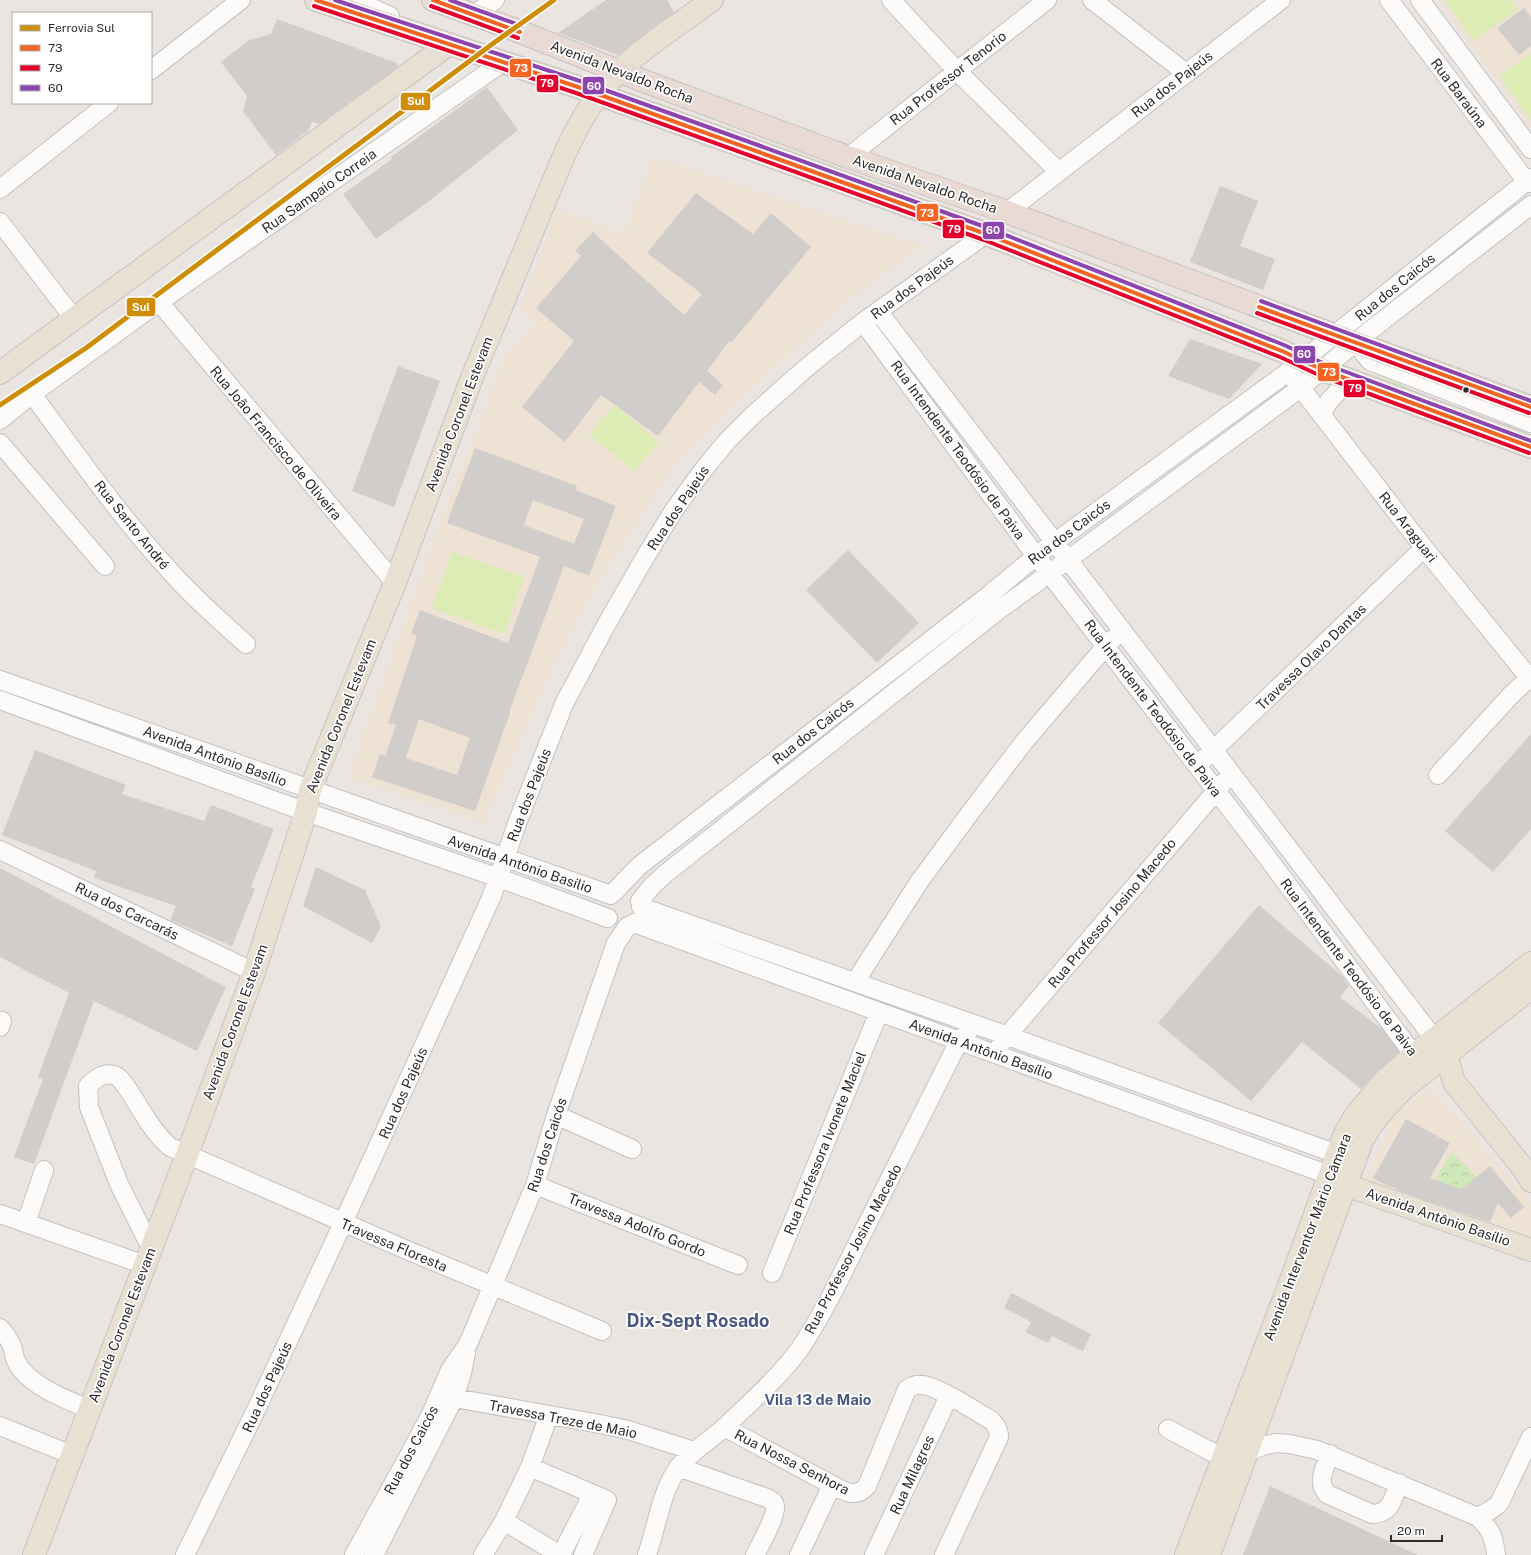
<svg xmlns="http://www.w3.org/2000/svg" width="1531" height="1555" font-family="'Public Sans',sans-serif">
<defs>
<pattern id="park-crowns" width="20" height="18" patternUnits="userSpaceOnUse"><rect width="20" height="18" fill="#d0e7b7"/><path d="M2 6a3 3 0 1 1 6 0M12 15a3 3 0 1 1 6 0" fill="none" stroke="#b3c69e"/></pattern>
</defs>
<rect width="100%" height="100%" fill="#eae5e1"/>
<!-- education -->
<path fill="#eee2d5" d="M1438,0h93v129l-38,-54z
M653,157l269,89 -74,54 -101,93 -74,75 -80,123 -38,71 -71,161 -136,-45 88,-245 36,-89 32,-88 31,-32 -15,-14 37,-101 67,25z
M1430,1087l101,116v44l-166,-65 29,-66z"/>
<!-- grass -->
<path fill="#d0e7b7" d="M1354,361l25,10 33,20 -38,-17z"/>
<!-- park -->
<path fill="url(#park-crowns)" d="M1452,1152l24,25 22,26 -63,-23z"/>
<!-- pitch -->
<path fill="#ddecb4" d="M1444,0h67l6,9 -43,32z
M1531,53v67l-32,-44z
M614,405l45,37 -25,29 -45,-37z
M452,552l72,25 -20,57 -72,-26z"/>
<!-- building -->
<path fill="#d0cdca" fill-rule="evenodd" d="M606,0h61l7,12 -29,21 -27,22 -60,-22z
M1524,8l7,9v29l-12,9 -22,-27z
M277,19l120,44v4l-78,57 -7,-2 -4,9 -32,24 -33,-44 4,-15 -26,-34 28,-22 22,-6z
M487,87l31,43 -94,75 -48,34 -33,-45 49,-35 -1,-2z
M1220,186l38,15 -18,45 35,13 -12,31 -73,-28z
M696,193l57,41 18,-21 40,34 -80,96 -2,-2 -22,30 16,14 -8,10 -16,-13 -41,54 -57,-41 -36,47 -43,-35 52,-66 -38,-33 45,-52 -6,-5 18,-19 91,83 18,-21 -55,-41z
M1190,339l72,25 -33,35 -61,-23z
M398,366l42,15 -46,126 -42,-16z
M475,448l102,38 -1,4 40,16 -27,70 -25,-10 -55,146 1,1 -35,98 -103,-34 8,-23 5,2 11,-31 -8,-2 29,-87 -6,-3 9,-23 88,33 32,-86 -93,-34zM533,500l51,19 -10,25 -50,-19zM419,719l51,19 -13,37 -51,-17z
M848,550l71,73 -42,40 -71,-73z
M1531,734v95l-38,43 -48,-41z
M35,750l91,35 -4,9 82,27 7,-16 63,24 -23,58 4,2 -23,57 -62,-26 6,-14 -82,-28 2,-7 -94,-36z
M316,867l49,23 16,37 -9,16 -69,-37z
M0,868l226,119 -29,64 -103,-50 -60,163 -20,-7 29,-78 -5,-2 31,-84 -69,-36z
M1259,905l83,71 7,10 -9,11 43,33 16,22 -21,18 -17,19 -59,-47 -51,59 -93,-78z
M1406,1119l44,24 -20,35 31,11 29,-23 34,41 -13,11 -13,-15 -8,19 -91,-31 -6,-4h-3l-17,-9z
M1011,1293l80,41 -8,17 -31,-15 -4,7 -22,-11 5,-10 -27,-14z
M1270,1486l148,69h-175z"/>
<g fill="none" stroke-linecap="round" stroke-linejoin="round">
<!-- minor casing -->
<g stroke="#c3c2c3" stroke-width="20">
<path id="minor" d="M354,0l36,16
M891,0l66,71 102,101
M1092,0l94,73
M1389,0l138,182 4,1
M1420,0l111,149
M473,15l22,-15
M151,70l90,-70
M848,157l199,-157
M0,189l109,-86
M1007,212l274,-212
M0,222l75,98
M159,302l236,281
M878,311l557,729
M863,322l173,234 228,297 150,202
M1356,343l14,18 161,62
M1294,379l130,169 107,132
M32,394c44,60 87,121 137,176 23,26 50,50 77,74
M1321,415l8,-14 20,-21
M0,420l32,-26 127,-92 344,-240
M0,443l105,123
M0,680l611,215
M0,700l306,112 193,66 109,40
M1205,758l219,-210
M1438,775l73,-80 18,-17
M0,850l254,122
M613,893l26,-27 350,-271 47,-39 252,-184 243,-194
M640,901l12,-15 13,-12 335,-265 50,-36 241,-178 81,-66 159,-124
M641,907l367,129 329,118
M634,923l695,252
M855,982l64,-100 51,-69 54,-71 81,-95 8,-8
M0,1027l2,-6
M1001,1043l222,-260
M556,1115l76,34
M535,1185l203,80
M0,1214l145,51
M26,1223l18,-53
M151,1248l-32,-64 -30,-77 -1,-21c8,-8 18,-16 30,-9 6,5 11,14 15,20 11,18 21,36 37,50l239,104 193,80
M772,1273l107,-261
M0,1328c6,6 10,13 13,21 1,4 1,8 3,12 11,24 51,39 73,48
M454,1398l146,26 28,6 66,21
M0,1426l72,29
M724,1427l108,58c12,6 24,14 35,1l40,-97c5,-3 10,-5 15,-4 16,1 55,27 70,36 5,5 7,9 7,16l-55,118
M1168,1429l55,29
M1247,1452l16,-6 12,-3 15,1 27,6 161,67c13,13 16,20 18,38
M1330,1454c-5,14 -14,28 -3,40l45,20c19,0 21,-15 27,-31
M530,1467l77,33 -24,55
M678,1467l89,31c4,2 8,4 8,9 1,10 -15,38 -20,48
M1478,1517l11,-6 10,-7 32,-67
M504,1521l56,34
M185,1555l70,-143 88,-189 148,-325 28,-80 45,-114 41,-77 39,-68 30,-49 30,-41 23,-28 25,-25 54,-48 57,-46 123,-88
M354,1555l54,-98 24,-45 18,-42 18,-26 11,-26 56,-133 21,-70 60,-172 12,-17
M374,1555l80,-157 8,-25 4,-20
M483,1555l21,-34 26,-54 19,-52
M561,1555l31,-60
M647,1555c9,-26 15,-67 32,-88 13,-17 32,-27 48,-42 25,-24 51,-47 72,-75 12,-17 22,-36 32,-54l128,-255 9,-9
M799,1555l33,-70
M874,1555l75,-159"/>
</g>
<!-- major casing -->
<g stroke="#c6c3c2" stroke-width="24">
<path id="major" d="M0,373l449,-329
M1438,1044l8,10 8,28 69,86 8,13
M1346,1185l185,65
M34,1555l153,-400 67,-183 52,-160 4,-22 85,-207 78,-208 92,-222c14,-30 30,-59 54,-82 28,-27 62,-48 93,-71
M1186,1555l101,-264 50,-137 8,-20 10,-18 31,-37 28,-24 117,-92
M1209,1555l153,-414 8,-14 16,-20 18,-19 127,-100"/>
</g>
<!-- highway casing -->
<g stroke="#c6c3c2" stroke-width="24">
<path id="highway" d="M316,0l265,88 233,84 172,62 296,117 41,19 208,77
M433,0l80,29 128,51 207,77 159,55 306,115 218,80"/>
</g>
<!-- minor -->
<use href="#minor" stroke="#fcfbfa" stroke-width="18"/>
<!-- major -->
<use href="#major" stroke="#e8e1d3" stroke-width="22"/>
<!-- highway -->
<use href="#highway" stroke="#e9dbd4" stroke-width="22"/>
<!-- bus-1 casing -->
<g stroke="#fff" stroke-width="7">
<path id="bus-1" d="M316,0l265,88 405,146 296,117 41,19 208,77
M433,0l87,32
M1259,307l272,100"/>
</g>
<!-- bus-2 casing -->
<g stroke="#fff" stroke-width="7">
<path id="bus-2" d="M314,6l265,88 405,146 296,117 41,19 208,77
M431,6l87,32
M1257,313l272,100"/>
</g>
<!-- bus-3 casing -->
<g stroke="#fff" stroke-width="7">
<path id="bus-3" d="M335,0l248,82 405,146 296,117 41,19 206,77
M450,0l72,26
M1261,301l270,100"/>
</g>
<!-- bus-1 -->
<use href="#bus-1" stroke="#f26522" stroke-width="4"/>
<!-- bus-2 -->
<use href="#bus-2" stroke="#e4002b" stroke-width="4"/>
<!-- bus-3 -->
<use href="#bus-3" stroke="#8e44ad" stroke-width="4"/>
<!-- rail-1 casing -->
<g stroke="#fff" stroke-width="8">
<path id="rail-1" d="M0,405l86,-57 409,-306 59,-42"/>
</g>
<!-- rail-1 -->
<use href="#rail-1" stroke="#ce8e09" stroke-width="5"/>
</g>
<!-- markers -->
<circle fill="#2c2c2c" stroke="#fff" stroke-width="1.5" cx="1466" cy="390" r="3.5"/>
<g text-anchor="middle" stroke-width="3.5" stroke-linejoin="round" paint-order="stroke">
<!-- street labels -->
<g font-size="14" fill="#2c2c2c" stroke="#fff">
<text transform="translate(622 72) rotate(21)" y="5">Avenida Nevaldo Rocha</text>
<text transform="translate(948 78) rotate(-38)" y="5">Rua Professor Tenorio</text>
<text transform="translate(1172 84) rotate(-38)" y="5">Rua dos Pajeús</text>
<text transform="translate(1459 93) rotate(53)" y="5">Rua Baraúna</text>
<text transform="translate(925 184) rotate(19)" y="5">Avenida Nevaldo Rocha</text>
<text transform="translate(319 191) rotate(-35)" y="5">Rua Sampaio Correia</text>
<text transform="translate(912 287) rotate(-36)" y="5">Rua dos Pajeús</text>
<text transform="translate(1395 287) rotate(-39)" y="5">Rua dos Caicós</text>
<text transform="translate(459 414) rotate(-69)" y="5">Avenida Coronel Estevam</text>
<text transform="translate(276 443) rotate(50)" y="5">Rua João Francisco de Oliveira</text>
<text transform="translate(958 450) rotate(54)" y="5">Rua Intendente Teodósio de Paiva</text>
<text transform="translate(678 508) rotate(-56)" y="5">Rua dos Pajeús</text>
<text transform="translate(132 525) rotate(51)" y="5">Rua Santo André</text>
<text transform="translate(1408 527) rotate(52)" y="5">Rua Araguari</text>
<text transform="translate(1069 532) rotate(-37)" y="5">Rua dos Caicós</text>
<text transform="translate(1311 657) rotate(-44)" y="5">Travessa Olavo Dantas</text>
<text transform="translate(1153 708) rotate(53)" y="5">Rua Intendente Teodósio de Paiva</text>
<text transform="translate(341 716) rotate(-68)" y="5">Avenida Coronel Estevam</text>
<text transform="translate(813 731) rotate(-38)" y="5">Rua dos Caicós</text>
<text transform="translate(215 756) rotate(20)" y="5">Avenida Antônio Basílio</text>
<text transform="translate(529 795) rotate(-69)" y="5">Rua dos Pajeús</text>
<text transform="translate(520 864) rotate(19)" y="5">Avenida Antônio Basílio</text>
<text transform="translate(127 911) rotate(26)" y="5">Rua dos Carcarás</text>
<text transform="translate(1112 913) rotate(-50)" y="5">Rua Professor Josino Macedo</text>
<text transform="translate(1349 967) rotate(53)" y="5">Rua Intendente Teodósio de Paiva</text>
<text transform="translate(235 1022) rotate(-70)" y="5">Avenida Coronel Estevam</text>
<text transform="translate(981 1049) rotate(20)" y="5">Avenida Antônio Basílio</text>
<text transform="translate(403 1093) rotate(-66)" y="5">Rua dos Pajeús</text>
<text transform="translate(825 1143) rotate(-68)" y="5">Rua Professora Ivonete Maciel</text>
<text transform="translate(547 1145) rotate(-72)" y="5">Rua dos Caicós</text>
<text transform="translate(1438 1217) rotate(19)" y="5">Avenida Antônio Basílio</text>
<text transform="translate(637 1225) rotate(22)" y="5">Travessa Adolfo Gordo</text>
<text transform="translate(1307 1237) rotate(-69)" y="5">Avenida Interventor Mário Câmara</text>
<text transform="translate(394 1245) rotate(23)" y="5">Travessa Floresta</text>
<text transform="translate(853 1249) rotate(-62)" y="5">Rua Professor Josino Macedo</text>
<text transform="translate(122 1325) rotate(-69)" y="5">Avenida Coronel Estevam</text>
<text transform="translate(267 1387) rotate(-65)" y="5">Rua dos Pajeús</text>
<text transform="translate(563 1419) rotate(11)" y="5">Travessa Treze de Maio</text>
<text transform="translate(411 1450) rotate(-62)" y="5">Rua dos Caicós</text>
<text transform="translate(792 1462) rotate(27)" y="5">Rua Nossa Senhora</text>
<text transform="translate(912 1475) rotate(-65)" y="5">Rua Milagres</text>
</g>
<!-- neighbourhood labels -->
<g font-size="15" font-weight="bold" fill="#485880" stroke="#fff">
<text x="818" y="1405">Vila 13 de Maio</text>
</g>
<!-- district labels -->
<g font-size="18" font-weight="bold" fill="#485880" stroke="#fff">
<text x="698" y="1327">Dix-Sept Rosado</text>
</g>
</g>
<g stroke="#fff" stroke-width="1.5">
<rect x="509" y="58" width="23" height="20" rx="4" fill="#f26522"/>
<rect x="536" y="74" width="23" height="19" rx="4" fill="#e4002b"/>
<rect x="582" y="76" width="23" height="19" rx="4" fill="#8e44ad"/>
<rect x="400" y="92" width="31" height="19" rx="4" fill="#ce8e09"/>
<rect x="916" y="203" width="23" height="19" rx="4" fill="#f26522"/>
<rect x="942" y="219" width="23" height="20" rx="4" fill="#e4002b"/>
<rect x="982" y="221" width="23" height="19" rx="4" fill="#8e44ad"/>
<rect x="126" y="297" width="30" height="20" rx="4" fill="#ce8e09"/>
<rect x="1293" y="345" width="23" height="19" rx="4" fill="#8e44ad"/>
<rect x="1317" y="362" width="23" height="20" rx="4" fill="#f26522"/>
<rect x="1343" y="379" width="23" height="19" rx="4" fill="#e4002b"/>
</g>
<g font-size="11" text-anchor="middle" font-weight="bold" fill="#fff">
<text x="521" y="72">73</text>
<text x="547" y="87">79</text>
<text x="594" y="90">60</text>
<text x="416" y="105">Sul</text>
<text x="927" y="217">73</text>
<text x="954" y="233">79</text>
<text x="993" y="234">60</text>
<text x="141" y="311">Sul</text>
<text x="1304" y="358">60</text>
<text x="1329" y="376">73</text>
<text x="1355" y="392">79</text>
</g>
<!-- legend -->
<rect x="12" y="12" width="140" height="92" fill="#ffffff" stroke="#ababab"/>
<rect x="20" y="25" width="20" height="6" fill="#ce8e09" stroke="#ababab"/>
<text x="48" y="32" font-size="12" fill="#2c2c2c">Ferrovia Sul</text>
<rect x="20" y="45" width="20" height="6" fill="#f26522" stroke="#ababab"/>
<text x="48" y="52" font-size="12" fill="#2c2c2c">73</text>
<rect x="20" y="65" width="20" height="6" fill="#e4002b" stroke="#ababab"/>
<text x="48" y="72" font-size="12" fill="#2c2c2c">79</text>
<rect x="20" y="85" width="20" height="6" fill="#8e44ad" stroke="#ababab"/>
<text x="48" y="92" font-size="12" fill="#2c2c2c">60</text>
<!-- scale -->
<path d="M1391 1535v6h51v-6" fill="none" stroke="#2c2c2c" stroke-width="2"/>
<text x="1397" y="1535" font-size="12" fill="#2c2c2c" stroke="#ffffff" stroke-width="3" paint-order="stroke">20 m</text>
</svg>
